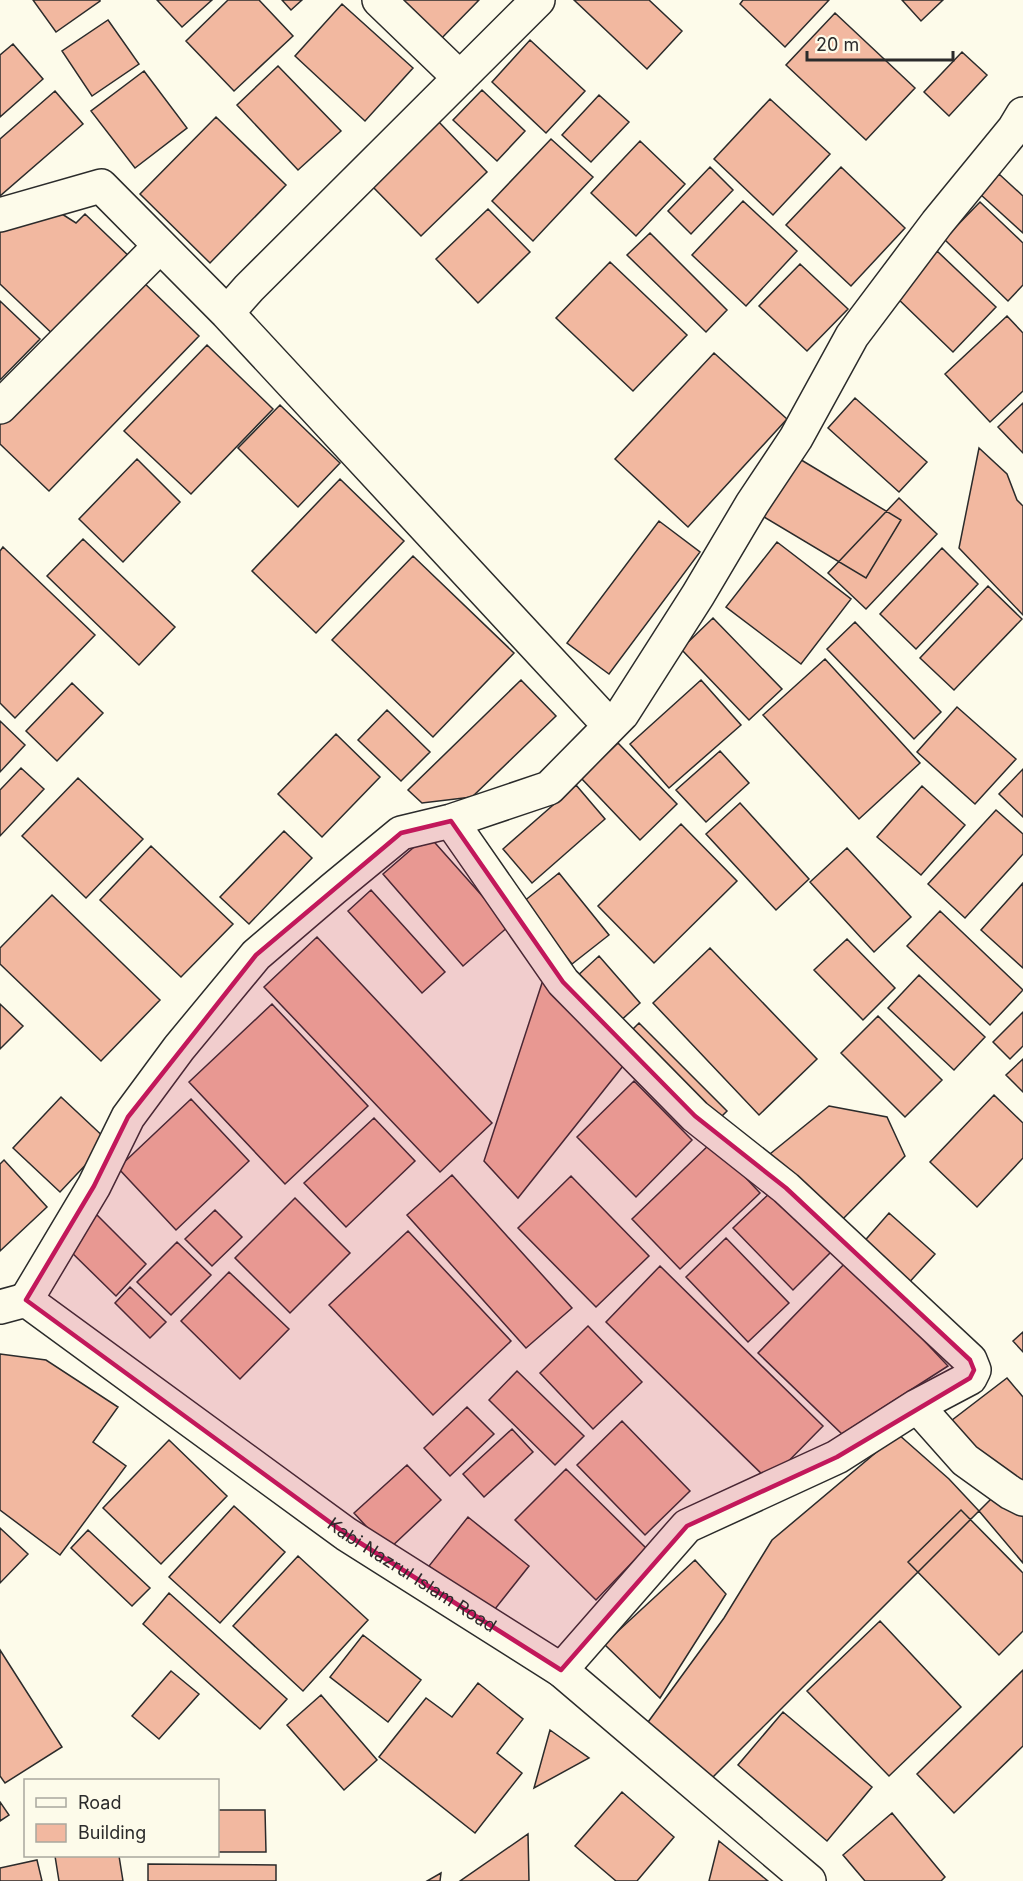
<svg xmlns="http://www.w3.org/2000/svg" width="1023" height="1881" font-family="Inter,sans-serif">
<rect width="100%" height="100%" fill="#fdfbea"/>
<!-- building -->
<path fill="#f2b8a0" stroke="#2b2b2b" stroke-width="1.5" d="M33,0h67v1l-44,31z
M157,0h55l-30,27z
M228,0h31l34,36 -59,55 -48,-50z
M282,0h20l-11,10z
M388,0h91l-44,45z
M574,0h75l33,31 -35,38z
M743,0h86l-44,47 -45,-43z
M902,0h41l-22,21z
M342,4l71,64 -48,53 -70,-65z
M835,13l80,75 -49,52 -80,-75z
M108,20l31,44 -47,32 -30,-45z
M530,40l55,51 -39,42 -54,-51z
M13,44l30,35 -43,38v-62z
M962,52l25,23 -38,41 -25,-24z
M278,66l63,65 -43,39 -61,-65z
M144,71l43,57 -52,40 -44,-57z
M482,90l43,41 -28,30 -44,-41z
M55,91l28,33 -83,72v-57z
M599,95l30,27 -38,40 -29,-27z
M770,99l60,55 -57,61 -59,-56z
M216,117l70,68 -76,78 -70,-69z
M438,121l49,51 -66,64 -49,-50z
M551,139l42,38 -60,64 -41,-40z
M640,141l45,43 -49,52 -45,-43z
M710,167l23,23 -42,44 -23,-23z
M841,167l64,61 -54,58 -65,-61z
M999,174l24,22v37l-43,-39z
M743,201l54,50 -51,55 -54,-51z
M980,202l43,41v42l-15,16 -64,-62z
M488,209l42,43 -52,51 -42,-44z
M62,214l14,9 9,-9 48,46 -75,79 -58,-55v-58z
M650,233l77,77 -21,22 -79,-77z
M937,251l59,56 -43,45 -59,-57z
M610,262l77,73 -54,56 -77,-73z
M800,264l48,45 -41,42 -48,-45z
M139,278l60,58 -150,155 -49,-47v-22z
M0,301l40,38 -40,41z
M1007,316l16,17v58l-33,31 -45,-48z
M207,345l66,64 -82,85 -67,-63z
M714,353l73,66 -99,108 -73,-68z
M855,398l72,64 -28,30 -71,-64z
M1023,403v50l-25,-26z
M280,405l60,58 -42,44 -60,-59z
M979,448l28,26 10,26 6,6v109l-64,-67z
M798,458l103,62 -35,58 -102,-61z
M137,459l43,43 -57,60 -44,-43z
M340,479l64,62 -88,92 -64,-62z
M899,498l38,36 -71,75 -38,-36z
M659,521l41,31 -91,122 -42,-31z
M83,539l92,88 -36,38 -92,-89z
M777,542l74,57 -50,65 -75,-57z
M3,547l92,88 -80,83 -15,-15v-152z
M942,548l36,36 -62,65 -36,-35z
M413,556l101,97 -81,84 -101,-97z
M988,586l34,33 -68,71 -34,-32z
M713,618l69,71 -33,31 -68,-71z
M855,622l86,90 -27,27 -87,-90z
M825,659l95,104 -61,56 -96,-104z
M521,680l35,36 -84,81 -50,6 -14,-13z
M701,680l40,45 -72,63 -39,-44z
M72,683l31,30 -46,48 -31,-30z
M957,707l59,52 -41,45 -58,-52z
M387,710l43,42 -29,29 -43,-41z
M0,721l25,24 -25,27z
M336,734l44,43 -58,60 -44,-43z
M618,743l59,61 -37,36 -59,-62z
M720,751l29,32 -43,39 -30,-32z
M21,768l23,21 -44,47v-46z
M1023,769v48l-24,-23z
M78,778l65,61 -57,59 -64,-62z
M576,785l29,34 -73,64 -29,-34z
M922,786l43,39 -44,50 -44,-38z
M740,803l69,76 -33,31 -70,-76z
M996,810l27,24v20l-58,64 -37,-34z
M681,824l56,57 -83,82 -56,-57z
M284,831l28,27 -63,66 -29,-27z
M428,835l81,91 -46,40 -80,-92z
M151,846l82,78 -52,53 -81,-77z
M847,848l64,69 -37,35 -64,-70z
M559,873l50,62 -37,29 -49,-62z
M1023,883v85l-42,-38z
M371,890l74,82 -23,21 -74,-82z
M52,895l108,105 -59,61 -101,-97v-16z
M940,911l83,79 -33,35 -83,-79z
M317,937l175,186 -52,49 -176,-185z
M847,939l48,49 -32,32 -49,-50z
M710,948l107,111 -58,56 -106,-112z
M599,956l41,47 -23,21 -42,-46z
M919,975l66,62 -31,33 -66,-62z
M543,980l80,86 -105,132 -34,-37z
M0,1004l23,22 -23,23z
M272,1004l96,102 -83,78 -96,-102z
M1023,1012v34l-13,13 -17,-17z
M878,1016l64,64 -37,37 -64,-64z
M639,1023l88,88 -14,14 -88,-88z
M1023,1059v33l-17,-17z
M634,1081l58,59 -56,57 -59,-60z
M994,1095l29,28v35l-46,49 -47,-45z
M61,1097l47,44 -48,51 -47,-44z
M191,1099l58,62 -73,69 -58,-62z
M829,1106l58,11 18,39 -70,71 -70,-69z
M374,1118l41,43 -69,66 -42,-44z
M712,1142l48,51 -80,76 -48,-50z
M4,1160l43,47 -47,44v-87z
M452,1175l120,133 -46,40 -119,-133z
M571,1176l78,80 -53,51 -78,-79z
M772,1191l59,61 -38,38 -60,-62z
M295,1198l55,55 -60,60 -55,-55z
M215,1210l27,27 -30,29 -27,-27z
M95,1213l51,51 -30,32 -52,-51z
M889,1213l46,41 -29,32 -45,-41z
M408,1231l103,110 -78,74 -104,-110z
M726,1238l63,65 -41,39 -62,-65z
M177,1242l34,33 -40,40 -34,-33z
M848,1260l100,106 -106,68 -84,-81z
M660,1266l163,160 -54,55 -163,-159z
M229,1272l60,57 -49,50 -59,-58z
M130,1287l36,35 -16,16 -35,-35z
M588,1326l54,56 -49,47 -53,-56z
M1023,1332v20l-10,-11z
M0,1354l46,6 72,47 -25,35 33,24 -66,89 -60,-45z
M517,1371l67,65 -29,29 -66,-65z
M1007,1378l16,19v95l-80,-65z
M467,1407l27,27 -44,42 -26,-28z
M622,1421l68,70 -45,44 -68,-70z
M512,1429l21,23 -49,45 -21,-23z
M898,1434l51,45 30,32 -273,273 -63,-55 81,-111 48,-78z
M169,1440l58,56 -66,68 -58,-56z
M407,1465l34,35 -53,50 -34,-37z
M566,1469l80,79 -50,52 -81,-80z
M1000,1490l23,26v47l-44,-52z
M234,1506l51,46 -65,71 -51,-46z
M961,1510l62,63v58l-24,24 -91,-93z
M468,1517l61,49 -38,48 -62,-48z
M0,1528l28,26 -28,29z
M88,1530l62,58 -18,18 -61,-58z
M298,1556l70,64 -65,71 -70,-65z
M695,1560l31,34 -66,104 -56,-54z
M169,1593l118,106 -27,30 -117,-105z
M880,1621l81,86 -72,69 -82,-85z
M363,1635l58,45 -33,42 -58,-45z
M0,1650l62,97 -57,36 -5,-7z
M1023,1670v76l-69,67 -37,-39z
M171,1671l28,23 -40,45 -27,-23z
M478,1683l45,36 -26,34 25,20 -47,60 -96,-76 47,-59 26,19z
M321,1695l56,65 -33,30 -57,-65z
M783,1712l89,75 -45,54 -89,-76z
M550,1730l39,28 -55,30z
M622,1792l52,45 -37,44h-21l-41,-35z
M0,1802l9,13 -9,6z
M218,1810h47l1,42h-48z
M892,1813l53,64 -4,4h-76l-22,-26z
M528,1834l1,47h-69z
M719,1841l49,40h-59z
M55,1856h64l4,25h-64z
M37,1860l5,21h-42v-13z
M148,1864l128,1v16h-128z
M441,1873l-1,8h-13z"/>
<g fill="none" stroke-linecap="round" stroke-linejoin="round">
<!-- street casing -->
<g stroke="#2b2b2b" stroke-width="36">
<path id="street" d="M379,0l81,78
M0,215l101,-29 126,127 383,413
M227,313l22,-25 289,-288
M0,407l160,-161
M451,821l112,161 132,134 91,72 184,172 4,10 -4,8 -53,28 -80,51 -150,69 -126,144
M26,1300l68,-114 34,-69 51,-69 77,-93 77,-66 68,-56 50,-12 98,-33 73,-74 76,-119 54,-91 44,-66 56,-102 85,-113 77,-94 9,-15
M917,1406l48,54 46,33 12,6"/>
</g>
<!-- secondary casing -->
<g stroke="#2b2b2b" stroke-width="36">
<g id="secondary">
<path id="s1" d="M0,1307l26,-7 320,234 215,136 248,211"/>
</g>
</g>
<!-- street -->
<use href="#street" stroke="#fdfbea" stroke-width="33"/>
<!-- secondary -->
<use href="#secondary" stroke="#fdfbea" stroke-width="33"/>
</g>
<!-- marked area -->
<path fill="#c2185b" fill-opacity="0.2" stroke="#c2185b" stroke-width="4.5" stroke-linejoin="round" d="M451,821l112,161 132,134 91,72 184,172 4,10 -4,8 -133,79 -150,69 -126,144 -215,-136 -320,-234 68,-114 34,-69 128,-162 145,-122z"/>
<g text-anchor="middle" stroke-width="4.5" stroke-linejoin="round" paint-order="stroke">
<!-- street labels -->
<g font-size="18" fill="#2b2b2b" stroke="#fdfbea">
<text dy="6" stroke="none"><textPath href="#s1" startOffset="501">Kabi Nazrul Islam Road</textPath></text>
</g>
</g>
<!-- legend -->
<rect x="24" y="1779" width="195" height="78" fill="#fdfbea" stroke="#a9a89e" stroke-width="1.5"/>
<rect x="36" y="1798" width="30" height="9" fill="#fdfbea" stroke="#a9a89e" stroke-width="1.5"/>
<text x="78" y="1809" font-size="18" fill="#2b2b2b">Road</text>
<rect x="36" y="1824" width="30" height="18" fill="#f2b8a0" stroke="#a9a89e" stroke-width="1.5"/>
<text x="78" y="1839" font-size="18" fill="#2b2b2b">Building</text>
<!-- scale -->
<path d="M807 51v9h146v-9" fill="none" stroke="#2b2b2b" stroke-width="3"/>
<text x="816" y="51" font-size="18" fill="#2b2b2b" stroke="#fdfbea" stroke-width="4.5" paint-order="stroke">20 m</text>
</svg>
